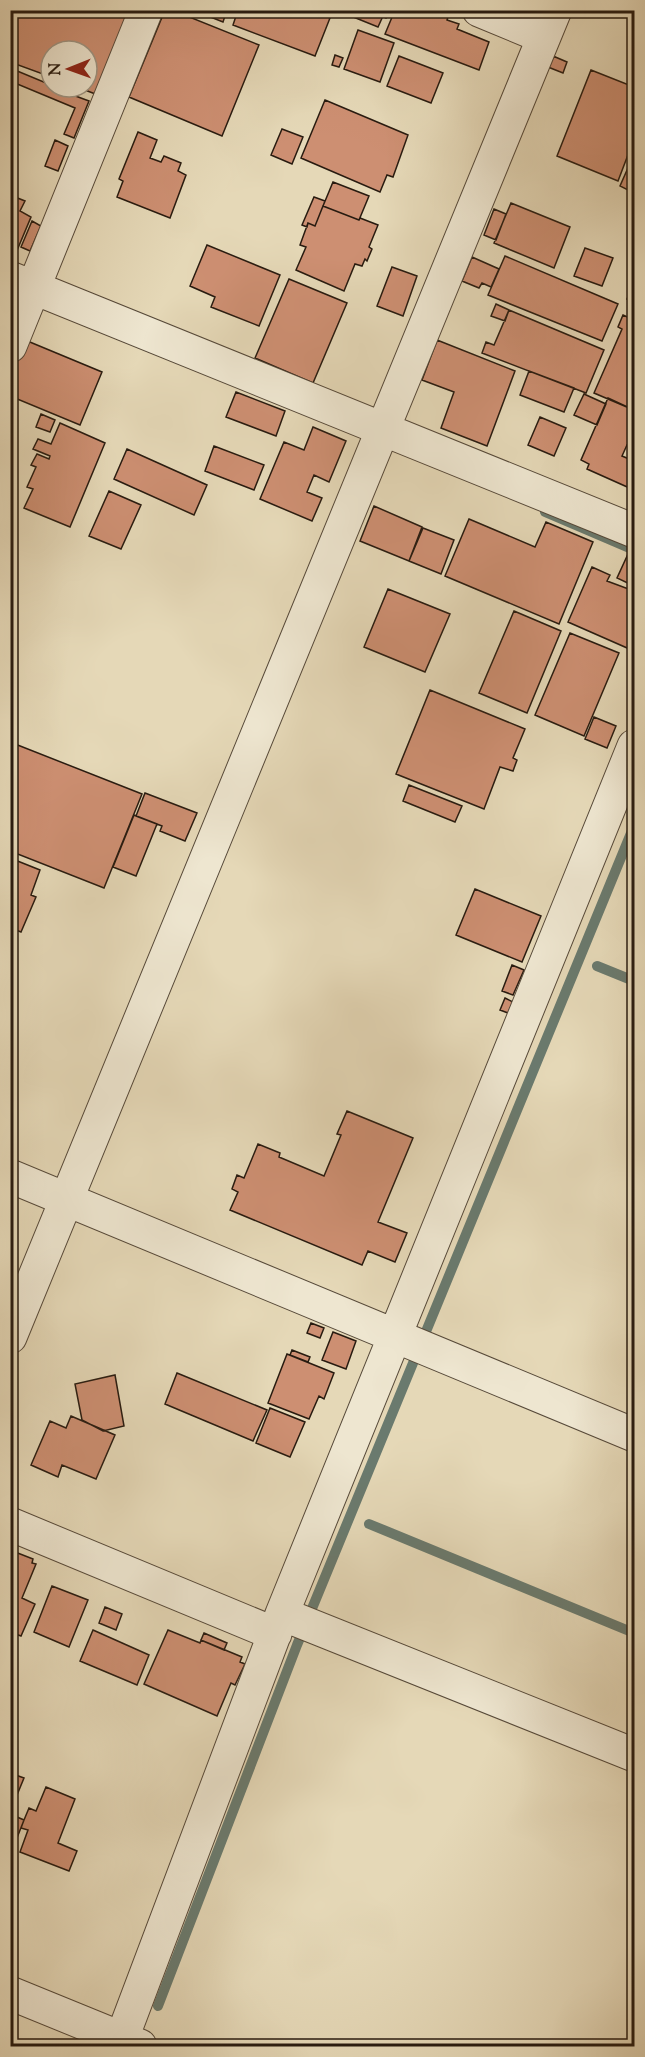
<svg xmlns="http://www.w3.org/2000/svg" width="645" height="2057" font-family="'Sorts Mill Goudy',serif">
<rect width="100%" height="100%" fill="#e5d8b7"/>
<filter id="stains"><feTurbulence type="fractalNoise" baseFrequency=".00333" numOctaves="4"/><feColorMatrix values="0 0 0 0 .2 0 0 0 0 .09 0 0 0 0 .02 0 0 0 .5 -.17"/></filter>
<radialGradient id="worn" r=".72"><stop offset=".6" stop-color="#630" stop-opacity="0"/><stop offset="1" stop-color="#630" stop-opacity=".3"/></radialGradient>
<g fill="none" stroke-linecap="round" stroke-linejoin="round">
<!-- stream -->
<path stroke="#6a7a6e" stroke-width="10" d="M545,512l89,38
M597,966l37,15
M369,1524l265,109
M158,2006l139,-361 337,-819"/>
</g>
<!-- building -->
<path fill="#cd8f72" stroke="#281b10" stroke-width="1.5" d="M19,10h114l-35,85 -21,-8h10v-36h-36v26l-41,-15v-28z
M165,10h7l87,35 -37,91 -93,-39z
M199,10h28l-4,12 -25,-10z
M238,10h72l20,8 -15,38 -82,-31z
M336,10h32l15,6 -5,11z
M379,10h10l-3,8 -9,-4z
M395,10h21l8,3 1,-3h25l-3,10 12,4 -2,5 32,13 -10,28 -94,-36z
M358,30l36,13 -14,39 -36,-13z
M335,55l8,3 -4,9 -7,-2z
M399,56l44,17 -12,30 -44,-17z
M553,56l14,6 -4,11 -15,-6z
M10,68l41,17v2l38,14 -15,37 -10,-4 11,-26 -65,-27z
M591,70l43,17v52l-16,42 -61,-25z
M325,100l83,35 -15,42 -6,-2 -7,17 -79,-34z
M282,129l21,8 -11,27 -21,-9z
M138,132l19,8 -7,18 11,4 3,-6 17,7 -3,8 8,4 -16,43 -53,-21 6,-16 -4,-2z
M55,140l13,6 -10,25 -13,-5z
M631,161l3,2v30l-14,-7z
M333,182l36,14 -10,24 -36,-14z
M10,195l15,6 -5,10 11,6 -18,43 -3,-1z
M314,197l11,4 -10,25 -7,-3 -1,4 -5,-2z
M511,203l59,24 -16,41 -60,-25z
M323,206l36,14 1,-2 18,7 -9,22 3,2 -5,12 -2,-2 -3,7 -7,-2 -11,27 -48,-21 10,-23 -6,-2 8,-22 7,3z
M494,209l12,5 -10,26 -12,-5z
M32,221l9,5 -11,25 -9,-4z
M207,245l73,30 -21,51 -48,-19 4,-10 -25,-11z
M585,248l28,10 -11,28 -28,-10z
M505,256l113,48 -16,37 -114,-46z
M472,257l27,12 -8,18 -9,-4 -3,5 -17,-7z
M392,267l25,9 -14,40 -26,-10z
M289,279l58,24 -34,80 -58,-25z
M634,281v21l-7,-3z
M496,304l13,6 -4,11 -14,-5z
M509,310l95,40 -18,43 -104,-40 4,-11 8,3z
M623,315l11,5v90l-40,-17 28,-64 -4,-2z
M25,340l77,32 -22,53 -70,-29v-20z
M437,340l78,31 -28,75 -46,-18 13,-36 -32,-12z
M529,371l45,17 -10,24 -44,-17z
M236,392l49,19 -9,25 -50,-19z
M584,394l22,10 -9,21 -23,-10z
M608,398l26,12v38l-7,-3 -5,11 12,5v29l-47,-21 2,-5 -8,-4z
M41,414l14,6 -5,12 -14,-5z
M540,417l26,11 -12,28 -26,-11z
M60,423l45,20 -35,84 -46,-19 9,-19 -6,-2 9,-20 -5,-2 6,-11 12,5 1,-3 -17,-7 5,-10 13,5z
M313,427l33,14 -17,41 -15,-7 -7,17 15,6 -10,23 -52,-22 24,-57 20,8z
M214,446l50,19 -10,25 -49,-19z
M127,449l80,36 -13,30 -80,-36z
M109,491l32,14 -20,44 -32,-13z
M374,506l48,21 -13,34 -49,-20z
M469,519l66,28 11,-25 47,20 -34,82 -114,-48z
M423,528l31,12 -13,34 -32,-13z
M628,554l6,3v29l-17,-8z
M592,567l18,8 -3,6 27,10v60l-66,-29z
M388,589l62,25 -25,58 -61,-25z
M514,611l47,20 -34,82 -48,-20z
M570,633l49,20 -35,83 -49,-21z
M430,690l95,39 -12,29 4,2 -4,11 -13,-4 -16,42 -88,-35z
M594,717l22,9 -9,22 -22,-9z
M10,742l132,52 -38,94 -94,-37z
M409,785l53,21 -7,16 -52,-21z
M145,793l52,20 -12,28 -25,-10 2,-5 -26,-10z
M134,815l23,9 -21,52 -23,-9z
M10,858l30,12 -9,25 5,2 -15,35 -5,-2 -6,14z
M475,889l66,27 -19,46 -66,-27z
M512,965l12,5 -11,25 -11,-4z
M505,998l8,4 -5,11 -8,-3z
M347,1111l66,27 -35,84 29,11 -12,29 -27,-11 -6,14 -132,-55 8,-18 -6,-3 5,-14 7,3 14,-34 22,9 -1,4 45,19 17,-41 -4,-1z
M311,1323l13,5 -4,10 -13,-5z
M333,1332l23,9 -10,28 -24,-9z
M292,1350l18,7 -2,5 -18,-7z
M287,1354l47,19 -10,26 -5,-3 -10,23 -41,-16z
M177,1373l90,37 -14,31 -88,-37z
M115,1375l9,51 -21,5 -21,-11 -7,-36z
M270,1408l35,14 -15,35 -34,-14z
M71,1416l44,19 -19,44 -34,-14 -4,12 -27,-12 19,-44 16,7z
M10,1550l23,9 -1,4 4,1 -14,34 13,6 -14,32 -11,-4z
M52,1586l36,14 -19,47 -35,-15z
M105,1607l17,7 -6,16 -17,-7z
M93,1630l56,25 -12,30 -57,-24z
M168,1630l32,13 1,-3 41,17 -2,5 5,2 -10,21 -4,-2 -14,33 -73,-32z
M204,1633l23,10 -3,7 -23,-10z
M10,1773l14,5 -14,34z
M46,1787l29,12 -17,44 19,8 -8,20 -49,-19 8,-22 -7,-2 3,-8 5,-12 7,3z
M10,1814l14,6 -9,23 -5,-2z"/>
<g fill="none" stroke-linecap="round" stroke-linejoin="round">
<!-- minor casing -->
<g stroke="#574a3a" stroke-width="35">
<path id="minor" d="M479,10l65,27
M10,278l624,253
M10,346l136,-336
M10,1176l624,259
M10,1337l545,-1327
M10,1524l265,110
M282,1614l352,141
M119,2046l163,-432 352,-868"/>
</g>
<!-- tertiary casing -->
<g stroke="#574a3a" stroke-width="35">
<path id="tertiary" d="M10,1993l130,53"/>
</g>
<!-- minor -->
<use href="#minor" stroke="#eee6d0" stroke-width="33"/>
<!-- tertiary -->
<use href="#tertiary" stroke="#eee6d0" stroke-width="33"/>
</g>
<!-- margin -->
<rect width="645" height="2057" fill="none" stroke="#e5d8b7" stroke-width="36"/>
<rect x="12" y="12" width="621" height="2033" fill="none" stroke="#281b10" stroke-width="3"/>
<rect x="18" y="18" width="609" height="2021" fill="none" stroke="#281b10" stroke-width="1.5"/>
<!-- north arrow -->
<g transform="translate(69 69) rotate(269)"><circle r="28" fill="#eee6d0" stroke="#9f9583" stroke-width="1.5"/>
<path d="M0-4.5L10 22L0 15L-10 22Z" fill="#8f2418"/>
<text y="-9" font-size="16" font-weight="bold" text-anchor="middle" fill="#281b10">N</text>
</g>
<rect width="100%" height="100%" filter="url(#stains)"/>
<rect width="100%" height="100%" fill="url(#worn)"/>
</svg>
